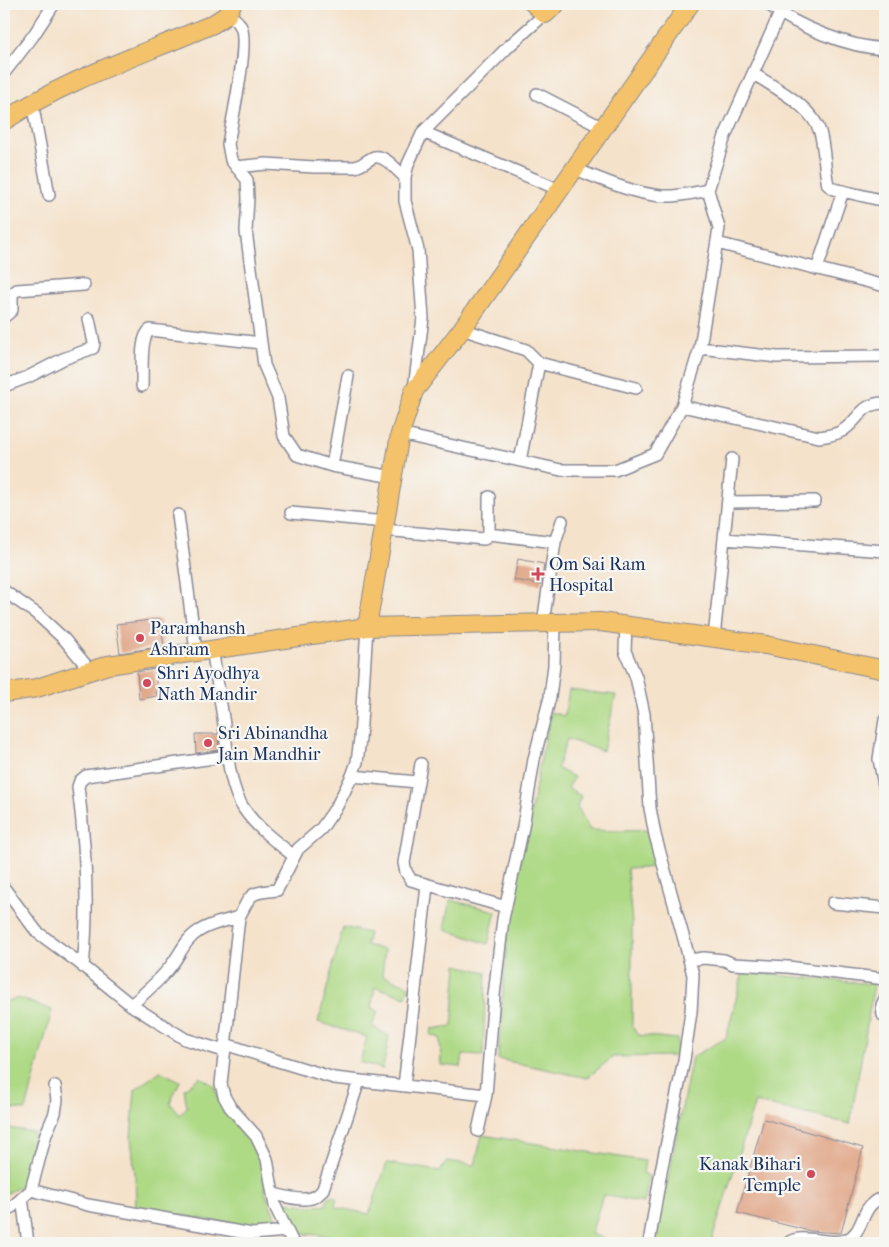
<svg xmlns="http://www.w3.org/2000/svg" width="889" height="1247" font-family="'IM FELL French Canon',serif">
<rect width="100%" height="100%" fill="#f6f6f2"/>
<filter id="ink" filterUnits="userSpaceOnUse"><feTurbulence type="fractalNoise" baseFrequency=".02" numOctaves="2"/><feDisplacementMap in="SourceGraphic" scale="10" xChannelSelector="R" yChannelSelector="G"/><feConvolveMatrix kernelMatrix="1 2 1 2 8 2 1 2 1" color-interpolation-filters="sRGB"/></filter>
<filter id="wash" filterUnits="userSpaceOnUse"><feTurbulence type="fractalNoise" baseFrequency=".0096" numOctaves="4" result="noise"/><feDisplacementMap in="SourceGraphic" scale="20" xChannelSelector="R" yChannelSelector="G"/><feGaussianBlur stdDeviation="1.12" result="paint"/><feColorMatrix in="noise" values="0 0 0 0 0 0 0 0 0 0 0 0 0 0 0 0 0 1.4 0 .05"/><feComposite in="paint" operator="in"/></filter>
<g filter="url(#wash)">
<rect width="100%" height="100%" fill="#f5e2cb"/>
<!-- green -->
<path fill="#aed985" stroke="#648472" d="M569,690l47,5 -13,56 -36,-12 -10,29 17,9 -6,11 13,8 -4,10 13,24 33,1 23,-1 11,37 -30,2 5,54v103l6,9 39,4v17l-64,1 -26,21 -89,-19 11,-149 18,-79 23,-119 14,4z
M450,900l46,11 -8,33 -44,-15z
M343,927l26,6 -3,12 19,5 -3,25 27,11 -3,11 -31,-10 -4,20 7,4 -6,15 17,10 -6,33 -23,-7 7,-25 -49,-15z
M457,965l29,7 -3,84 -20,-1 -2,12 -20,-2 -1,-27 -9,-3 1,-6 20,-3z
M743,972l131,12 -24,140 -95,-22 -44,141h-56l37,-186 34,-19z
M18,998l34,12 -26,100 -14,-1 -3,19 25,4 -10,52 -20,11v-193z
M160,1071l20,10 -10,22 10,12 7,-8 -3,-18 16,-12 13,8 11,27 27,24 10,24 5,34 12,31 -26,3 -116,-21 -1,-32 -4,-37 4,-48z
M482,1135l163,26 -2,12 6,3 -5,27 -41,-8 -12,39 19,6v3h-270l1,-6 -47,-4 -15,-32 33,5 14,-1 2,-9 9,1 -2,10 34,7 18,-51 53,8 7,-10 28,4z"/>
<g id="blocks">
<!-- building -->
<path fill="#de9d7c" d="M518,559l26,5 -3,21 -27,-5z
M160,619l4,27 -44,7 -4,-29z
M155,669l2,27 -18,3 -2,-27z
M195,734h23l1,16 -23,3z
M764,1119l99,29 -22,85 -31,-2 -73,-18z"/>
</g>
</g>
<g filter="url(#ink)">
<use href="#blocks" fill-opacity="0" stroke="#888894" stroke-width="1"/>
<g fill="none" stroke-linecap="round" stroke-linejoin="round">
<!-- street casing -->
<g stroke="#888894" stroke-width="14">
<path id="street" d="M768,4c29,23 80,43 117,45
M227,15c6,2 11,5 14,12 8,18 -9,93 -13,117l3,16 16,20 1,18 -2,33 18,134 14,33 6,38 13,19 35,11 61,11
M4,73l29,-37 21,-32
M754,74c21,14 58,32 66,58 5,18 4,36 8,53l6,4 51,12
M537,94l66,34
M32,102l17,93
M423,132l137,58
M236,167l30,-3 48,3h41c8,-2 12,-7 19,-10 11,-3 23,14 31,20
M575,169c28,11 56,24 86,27 16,1 32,-3 47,-6
M717,243l168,43
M817,269l26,-78
M4,317l8,-7v-16l5,-4 67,-5
M462,329l64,21 13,13 -19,98
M700,348l19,-120 -11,-38 17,-54 55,-123
M539,363l97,25
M4,386l24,-9 35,-18 30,-11 1,-5 -5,-24
M142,386c1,-13 -3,-49 8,-56l111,13
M414,389l9,-71 -5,-68 -13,-49v-24l3,-13 15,-32 86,-86 36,-32
M682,406l137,31c8,-1 16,-2 23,-6 18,-11 18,-28 43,-28
M400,434l161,36h54l40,-16 27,-48 18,-58 77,9 108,-1
M332,466l16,-90
M728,502l87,-1
M291,513l94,9
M178,515l18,136
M384,530l100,9 5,-5v-37
M489,534l66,8
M724,539l161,12
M4,591l33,23 27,25 26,31
M543,623l12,-81 7,-21
M626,625l-1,26 11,26 8,37 6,94 5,27 30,108 8,32 -2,37 -7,48 -23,111 -12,72
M714,638l18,-179
M212,648c4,26 8,51 12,76 3,26 5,63 20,85 13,19 32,33 50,47
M885,720l-6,39 6,31
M421,764l-17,99 2,9 5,8 95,27
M352,776l65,6
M4,888l33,44 41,30 53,43 54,34 39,12
M833,903l52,5
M689,960l15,-2 20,2 9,4 55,3 97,12
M83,967c6,-60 3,-120 -5,-180l2,-6 6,-5 142,-20
M131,1005c14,-12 28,-24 39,-38 10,-12 15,-28 29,-36 12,-8 27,-10 40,-14
M883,1015l-1,-10 3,-6
M225,1044l53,17 56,17 152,17
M404,1086l23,-200
M478,1131l8,-36 8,-100 9,-76 20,-92 11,-68 16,-62 4,-32 1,-42
M31,1190l57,15 164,29 35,-3
M273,1194c16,3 40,12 50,-5l36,-108
M22,1198l6,45
M4,1210l8,-3 19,-17 15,-56 9,-21 2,-13 -2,-14
M293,1243l-18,-37 -8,-47 -11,-23 -26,-29 -6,-11 -3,-12 18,-167c13,-24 9,-24 38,-27l21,-41 23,-20 16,-23 15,-30 5,-14 3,-23 7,-112
M788,1243c13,-11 42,3 58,-3 17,-7 15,-29 28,-38 3,-2 8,-3 11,-4"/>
</g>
<!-- primary casing -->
<g stroke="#888894" stroke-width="20">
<path id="primary" d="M534,4l11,10 11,-10
M4,121c64,-43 138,-66 209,-97l14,-9 5,-11
M367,627l33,-193 14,-43 48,-62 228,-325
M4,693l33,-5 71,-23 259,-38 233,-5 166,23 119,25"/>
</g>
<!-- street -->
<use href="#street" stroke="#fff" stroke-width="11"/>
<!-- primary -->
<use href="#primary" stroke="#f3c26a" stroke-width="18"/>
</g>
</g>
<!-- markers -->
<g fill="#d1495b" stroke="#f6f6f2" stroke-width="2">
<path d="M535.5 566.5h5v5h5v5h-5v5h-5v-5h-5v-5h5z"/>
<circle cx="140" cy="638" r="5"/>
<circle cx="147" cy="683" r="5"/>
<circle cx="208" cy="743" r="5"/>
<circle cx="811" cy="1174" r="5"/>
</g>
<g text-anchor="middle" stroke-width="4.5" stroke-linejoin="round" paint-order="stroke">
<!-- poi labels -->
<g font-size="18" fill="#1b2f5e" stroke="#f6f6f2" text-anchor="start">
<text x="549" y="570">Om Sai Ram<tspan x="549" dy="21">Hospital</tspan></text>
<text x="150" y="634">Paramhansh<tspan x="150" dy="21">Ashram</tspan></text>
<text x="157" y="679">Shri Ayodhya<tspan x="157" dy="21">Nath Mandir</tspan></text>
<text x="218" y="739">Sri Abinandha<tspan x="218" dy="21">Jain Mandhir</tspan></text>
<text x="801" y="1170" text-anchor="end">Kanak Bihari<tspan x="801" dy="21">Temple</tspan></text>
</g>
</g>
<!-- margin -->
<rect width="889" height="1247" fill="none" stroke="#f6f6f2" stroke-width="20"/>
</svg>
